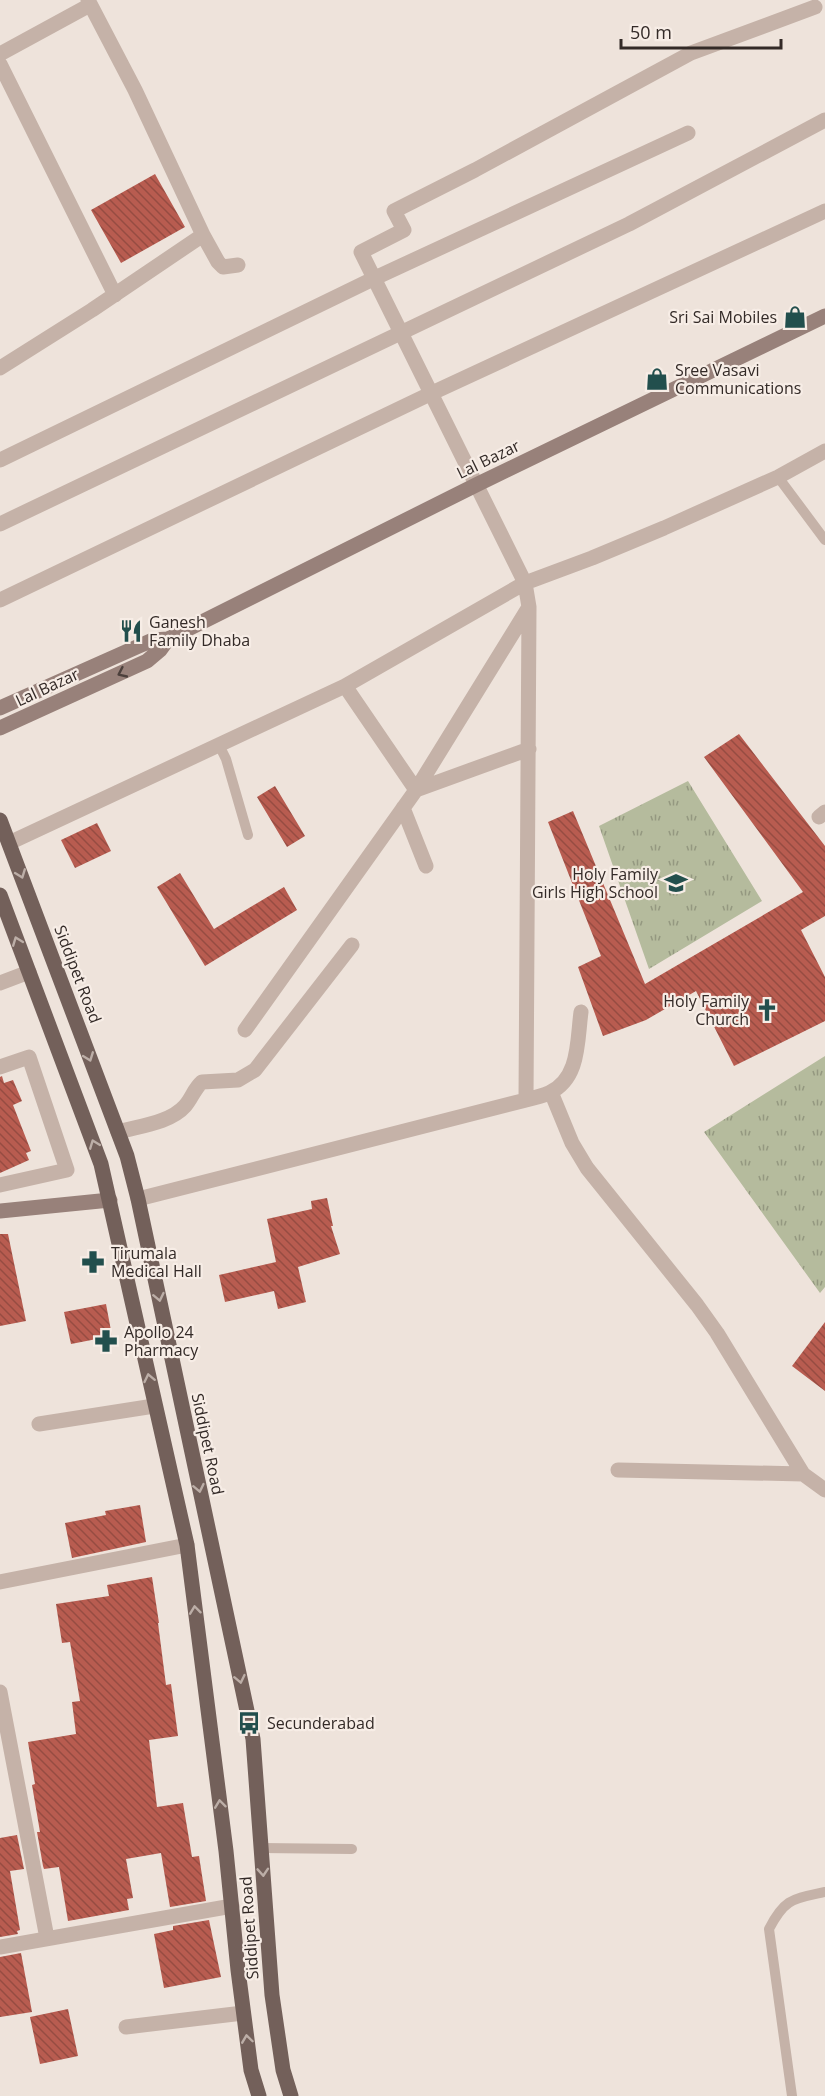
<svg xmlns="http://www.w3.org/2000/svg" width="825" height="2096" font-family="'Open Sans',sans-serif">
<defs>
<pattern id="park-tufts" width="24" height="20" patternUnits="userSpaceOnUse" patternTransform="scale(1.5)"><rect width="24" height="20" fill="#b5bb9d"/><path d="M3 7l-1-3M5 7V3M7 7l1-3M15 17l-1-3M17 17v-4M19 17l1-3" fill="none" stroke="#949880"/></pattern>
<pattern id="building-back-hatch" width="6" height="6" patternUnits="userSpaceOnUse" patternTransform="scale(1.5)"><rect width="6" height="6" fill="#b85c50"/><path d="M-1 5l2 2M0 0l6 6M5-1l2 2" fill="none" stroke="#964c42"/></pattern>
</defs>
<rect width="100%" height="100%" fill="#eee3db"/>
<!-- park -->
<path fill="url(#park-tufts)" d="M688,781l74,120 -113,68 -50,-143z
M825,1056v231l-5,6 -116,-161z"/>
<!-- building -->
<path fill="url(#building-back-hatch)" d="M155,174l30,53 -64,36 -30,-53z
M739,734l86,112v70l-24,14 24,47v44l-91,45 -38,-75 -50,29 -43,16 -25,-69 23,-11 -53,-134 25,-11 72,173 158,-92 -99,-135z
M275,786l30,50 -18,11 -30,-50z
M97,823l14,28 -36,17 -14,-28z
M180,873l34,56 70,-42 13,23 -92,56 -48,-79z
M2,1076l2,7 9,-3 9,21 -9,4 18,46 -5,2 3,7 -29,13v-96z
M327,1198l6,28h-2l9,28 -42,13 8,35 -28,7 -4,-18 -49,11 -6,-27 57,-13 -9,-43 45,-10 -1,-8z
M0,1234h8l18,87 -26,5z
M106,1304l6,32 -41,8 -7,-32z
M825,1322v69l-33,-25z
M140,1505l6,37 -74,16 -7,-35 41,-8 -1,-4z
M152,1577l7,46h-1l8,62 5,-1 7,52 -29,4 8,67 26,-4 9,54 7,-1 7,45 -36,6 -9,-54 -35,6 7,39 -6,1 2,11 -61,11 -9,-54 -15,2 -1,-3 -6,-34h3l-8,-47 3,-1 -7,-42 48,-8 -4,-32 8,-1 -10,-59 -8,1 -6,-39 53,-8 -2,-11z
M17,1835l7,34 -14,2 10,59 -3,1 1,3 -18,3v-99z
M209,1920l12,57 -57,11 -10,-54 19,-4v-4z
M21,1953l11,59 -32,5v-60z
M68,2009l10,47 -38,8 -10,-47z"/>
<g fill="none" stroke-linecap="round" stroke-linejoin="round">
<!-- lane -->
<path stroke="#c5b2a8" stroke-width="10" d="M778,477l47,63
M219,745l7,14 22,76
M261,1848l91,1
M792,2096l-23,-167c16,-31 24,-30 56,-37"/>
<!-- street -->
<path stroke="#c5b2a8" stroke-width="15" d="M0,54l90,-49
M0,64l115,231
M203,235l15,27 5,5 15,-2
M0,368l92,-58 111,-75 -68,-145 -47,-90
M0,460l375,-182 313,-145
M0,524l629,-300 196,-104
M0,600l432,-207 393,-182
M345,686l71,104 113,-183
M403,808l23,58
M819,817l6,-5
M9,843l336,-157 180,-103 67,-25 72,-30 114,-51 47,-26
M0,983l29,-11
M245,1030l171,-240 113,-41
M0,1067l29,-10 38,113 -67,15
M551,1092l21,51 15,25 110,137 20,28 86,141
M526,1100l3,-493 -4,-24 -164,-331 43,-22 -10,-19 81,-41 216,-117 124,-46
M118,1132c21,-6 52,-9 67,-26 7,-8 9,-17 17,-24l36,-2 17,-10 97,-125
M138,1199l388,-99c8,-2 16,-4 23,-7 31,-14 28,-52 32,-81
M39,1424l115,-18
M618,1470l185,4 22,16
M0,1582l187,-37
M0,1692l47,246
M0,1947l232,-41
M126,2027l117,-14"/>
<!-- secondary -->
<path stroke="#98817a" stroke-width="15" d="M0,708l139,-62 14,-6 15,-1 310,-155 347,-168
M0,728l147,-67 13,-11 8,-11
M0,1211l110,-11"/>
<!-- primary -->
<path stroke="#73605a" stroke-width="15" d="M0,820l127,336 11,43 115,540 19,256 11,75 8,26
M0,895l101,269 86,381 39,306 12,119 13,100 8,26"/>
</g>
<!-- one-way arrows -->
<defs><path id="oneway-chevron" d="M-2-3.5L2.5 0L-2 3.5" fill="none" stroke-width="1.6" stroke-linecap="round" stroke-linejoin="round" transform="scale(1.5)"/></defs>
<use stroke="#4c403c" href="#oneway-chevron" transform="translate(122 673) rotate(155)"/>
<g stroke="#bcaea7">
<use href="#oneway-chevron" transform="translate(21 874) rotate(69)"/>
<use href="#oneway-chevron" transform="translate(17 941) rotate(-111)"/>
<use href="#oneway-chevron" transform="translate(89 1057) rotate(69)"/>
<use href="#oneway-chevron" transform="translate(94 1144) rotate(-111)"/>
<use href="#oneway-chevron" transform="translate(159 1297) rotate(78)"/>
<use href="#oneway-chevron" transform="translate(149 1378) rotate(-102)"/>
<use href="#oneway-chevron" transform="translate(199 1488) rotate(78)"/>
<use href="#oneway-chevron" transform="translate(195 1610) rotate(-97)"/>
<use href="#oneway-chevron" transform="translate(240 1679) rotate(78)"/>
<use href="#oneway-chevron" transform="translate(220 1804) rotate(-97)"/>
<use href="#oneway-chevron" transform="translate(263 1872) rotate(86)"/>
<use href="#oneway-chevron" transform="translate(247 2039) rotate(-98)"/>
</g>
<!-- icons -->
<defs>
<g id="shop-bare" transform="scale(1.8)"><path d="M-5-2.5h2.3a2.7 3.5 0 0 1 5.4 0H5L5.5 6h-11ZM-1.5-2.5h3a1.5 2.3 0 0 0-3 0Z" fill="#224f4d" stroke="#f7ede6" stroke-width="2.5" paint-order="stroke"/></g>
<g id="restaurant-bare" transform="scale(1.8)"><path d="M-5-6h1v4h1v-4h1v4h1v-4h1v5L-1.5 .5V6h-2V.5L-5-1ZM5-6V6H3V1.5H1.5Q1.5-4 5-6Z" fill="#224f4d" stroke="#f7ede6" stroke-width="2.5" paint-order="stroke"/></g>
<g id="school-bare" transform="scale(1.8)"><path d="M0-5L7-2L0 1L-7-2ZM-4 1L0 2.5L4 1V4Q0 6-4 4Z" fill="#224f4d" stroke="#f7ede6" stroke-width="2.5" paint-order="stroke"/></g>
<g id="church-bare" transform="scale(1.8)"><path d="M-1.2-6h2.4v3.5h3.3v2.4h-3.3V6h-2.4V-.1h-3.3v-2.4h3.3Z" fill="#224f4d" stroke="#f7ede6" stroke-width="2.5" paint-order="stroke"/></g>
<g id="pharmacy-bare" transform="scale(1.8)"><path d="M-2-6h4v4h4v4h-4v4h-4v-4h-4v-4h4Z" fill="#224f4d" stroke="#f7ede6" stroke-width="2.5" paint-order="stroke"/></g>
<g id="bus-bare" transform="scale(1.8)"><path d="M-5-6H5V4H4V6H2V4H-2V6H-4V4H-5ZM-3.5-4V0h7V-4ZM-3.5 1.2v1.5H-2V1.2ZM2 1.2v1.5H3.5V1.2Z" fill="#224f4d" stroke="#f7ede6" stroke-width="2.5" paint-order="stroke"/></g>
</defs>
<g fill-rule="evenodd">
<use href="#shop-bare" x="795" y="317"/>
<use href="#shop-bare" x="657" y="379"/>
<use href="#restaurant-bare" x="131" y="631"/>
<use href="#school-bare" x="676" y="883"/>
<use href="#church-bare" x="767" y="1010"/>
<use href="#pharmacy-bare" x="93" y="1262"/>
<use href="#pharmacy-bare" x="106" y="1341"/>
<use href="#bus-bare" x="249" y="1723"/>
</g>
<g text-anchor="middle" stroke-width="4.5" stroke-linejoin="round" paint-order="stroke">
<!-- poi labels -->
<g font-size="16" fill="#332a27" stroke="#f7ede6" text-anchor="start">
<text x="777" y="323" text-anchor="end">Sri Sai Mobiles</text>
<text x="675" y="376">Sree Vasavi<tspan x="675" dy="18">Communications</tspan></text>
<text x="149" y="628">Ganesh<tspan x="149" dy="18">Family Dhaba</tspan></text>
<text x="658" y="880" text-anchor="end">Holy Family<tspan x="658" dy="18">Girls High School</tspan></text>
<text x="749" y="1007" text-anchor="end">Holy Family<tspan x="749" dy="18">Church</tspan></text>
<text x="111" y="1259">Tirumala<tspan x="111" dy="18">Medical Hall</tspan></text>
<text x="124" y="1338">Apollo 24<tspan x="124" dy="18">Pharmacy</tspan></text>
<text x="267" y="1729">Secunderabad</text>
</g>
<!-- street labels -->
<g font-size="16" fill="#332a27" stroke="#f7ede6">
<text transform="translate(488 459) rotate(-26)" y="6">Lal Bazar</text>
<text transform="translate(47 687) rotate(-25)" y="6">Lal Bazar</text>
<text transform="translate(78 974) rotate(69)" y="6">Siddipet Road</text>
<text transform="translate(208 1444) rotate(78)" y="6">Siddipet Road</text>
<text transform="translate(249 1928) rotate(-94)" y="6">Siddipet Road</text>
</g>
</g>
<!-- scale -->
<path d="M621 39v9h160v-9" fill="none" stroke="#332a27" stroke-width="3"/>
<text x="630" y="39" font-size="18" fill="#332a27" stroke="#f7ede6" stroke-width="4.5" paint-order="stroke">50 m</text>
</svg>
